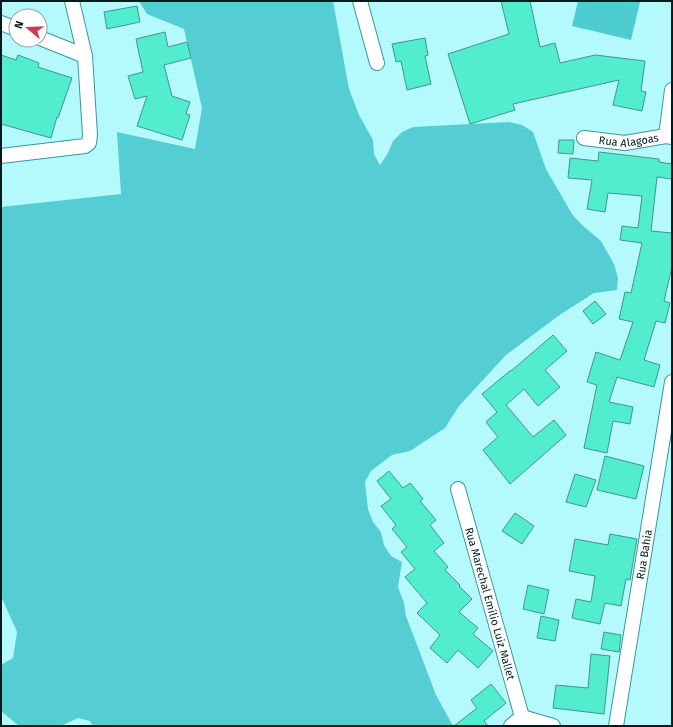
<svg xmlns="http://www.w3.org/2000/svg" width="673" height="727" font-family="'Fira Sans',sans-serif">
<rect width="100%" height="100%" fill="#b4fafc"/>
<!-- green -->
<path fill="#4ecdd1" d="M578,1h56l6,1 -9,38 -59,-14z"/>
<!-- forest -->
<path fill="#54ced2" d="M139,1h194l16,88 10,26 14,25 1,14 6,11 8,-12 5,-12 9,-9 11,-5 96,-5 13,3 11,7 13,37 26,45 10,11 19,16 13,23 4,14 -1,12 -23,3 -33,21 -55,41 -47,51 -14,22 -35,23 -18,4 -21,16 -6,11 3,27 5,13 8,10 3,13 7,11 11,6 -4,25 6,16 2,13 30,79 17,31h-360l-3,-5 -12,-3 -17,8h-42l-18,-15v-46l12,-7 4,-26 -16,-36v-389l120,-13 -4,-62 78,17 7,-41 -18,-79 -37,-15z"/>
<!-- building -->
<path fill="#52eccf" stroke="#429786" d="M501,1h29l10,46 15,-4 5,20 35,-8 50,6 -4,30 5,1 -4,19 -29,-6 6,-25 -106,24 2,6 -45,14 -22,-70 61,-20z
M137,6l3,16 -33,7 -3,-17z
M165,32l3,15 19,-5 4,16 -27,7 8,31 18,6 -4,12 4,1 -8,25 -45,-14 10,-30 -12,3 -7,-23 15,-4 -7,-33z
M425,38l3,17 -3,1 6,28 -24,6 -6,-29 -5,1 -4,-18z
M1,55l15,5 2,-5 21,8 -1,4 34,11 -14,40 -1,-1 -6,21 -50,-14z
M559,140h15l-1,14 -15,-1z
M599,152l60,7v3l13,2v15l-15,-2 -6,54 21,2v34l-8,34 6,2 -5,20 -9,-2 -12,39 16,5 -6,22 -37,-10 -8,25 24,5 -3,17 -17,-3 -6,32 -23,-5 13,-63 -10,-3 9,-30 24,8 13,-38 -14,-3 6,-27 6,1 11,-50 -22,-3 2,-14 16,2 4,-32 -34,-3 -3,19 -18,-3 5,-29 -24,-2 2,-20 28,3z
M595,301l11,13 -13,10 -10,-13z
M553,335l14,16 -22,19 15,17 -22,19 -14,-17 -18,16 27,32 21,-17 12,15 -56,49 -27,-34 15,-13 -12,-15 11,-10 -15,-18 29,-24v1z
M605,456l39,10 -8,33 -39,-9z
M389,471l14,17 7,-5 13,16 -3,2 16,19 -6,5 14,18 -10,8 14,16 -3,3 15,15 -1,1 13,13 -13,13 19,16 -5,6 20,17 -15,17 -20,-18 -11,13 -17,-15 10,-13 -23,-22 10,-10 -22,-26 10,-8 -14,-17 6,-5 -15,-18 4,-4 -15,-19 10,-7 -14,-18z
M575,474l21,6 -10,27 -20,-5z
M515,513l19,13 -12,18 -20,-13z
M610,534l27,5 -7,41 -4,-1 -5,27 -16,-3 -5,21 -28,-6 4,-19 15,3 4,-26 -26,-5 6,-32 33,6z
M528,585l21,5 -5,24 -21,-5z
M541,616l18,4 -4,21 -18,-3z
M604,632l17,3 -2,17 -18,-3z
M591,654l19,2 -6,58 -51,-6 3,-23 32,3z
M491,684l15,19 -22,18 4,5h-34l23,-18 -6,-8z"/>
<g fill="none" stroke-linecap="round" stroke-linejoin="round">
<!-- street casing -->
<g stroke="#39979a" stroke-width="16">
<g id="street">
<path d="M360,1l17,62"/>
<path d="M1,23l15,6"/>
<path d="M40,38l45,18"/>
<path d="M666,136l6,-46"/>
<path id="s1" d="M584,138l41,5 41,-7 6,1"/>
<path d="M1,156l84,-10 4,-3 1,-8 -5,-79 -13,-55"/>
<path id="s2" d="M458,489l64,228"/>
<path d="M511,726l11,-9 31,9"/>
<path id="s3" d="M616,726l56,-344"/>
</g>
</g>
<!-- street -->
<use href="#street" stroke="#fff" stroke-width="14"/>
</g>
<g text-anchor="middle" stroke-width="3" stroke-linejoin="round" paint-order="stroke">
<!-- street labels -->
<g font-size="11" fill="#001b1c" stroke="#fff">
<text dy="4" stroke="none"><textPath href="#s1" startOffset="45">Rua Alagoas</textPath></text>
<text dy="4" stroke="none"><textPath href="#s3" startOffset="174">Rua Bahia</textPath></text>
<text dy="4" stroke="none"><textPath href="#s2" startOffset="119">Rua Marechal Emílio Luiz Mallet</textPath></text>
</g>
</g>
<!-- border -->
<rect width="673" height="727" fill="none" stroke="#001b1c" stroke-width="4"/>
<!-- north arrow -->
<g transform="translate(28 28) rotate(289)"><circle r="19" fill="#ffffff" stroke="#99a4a4"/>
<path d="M0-3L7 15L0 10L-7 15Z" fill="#cd3d4f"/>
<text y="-6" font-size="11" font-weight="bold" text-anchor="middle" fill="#001b1c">N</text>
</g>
</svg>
